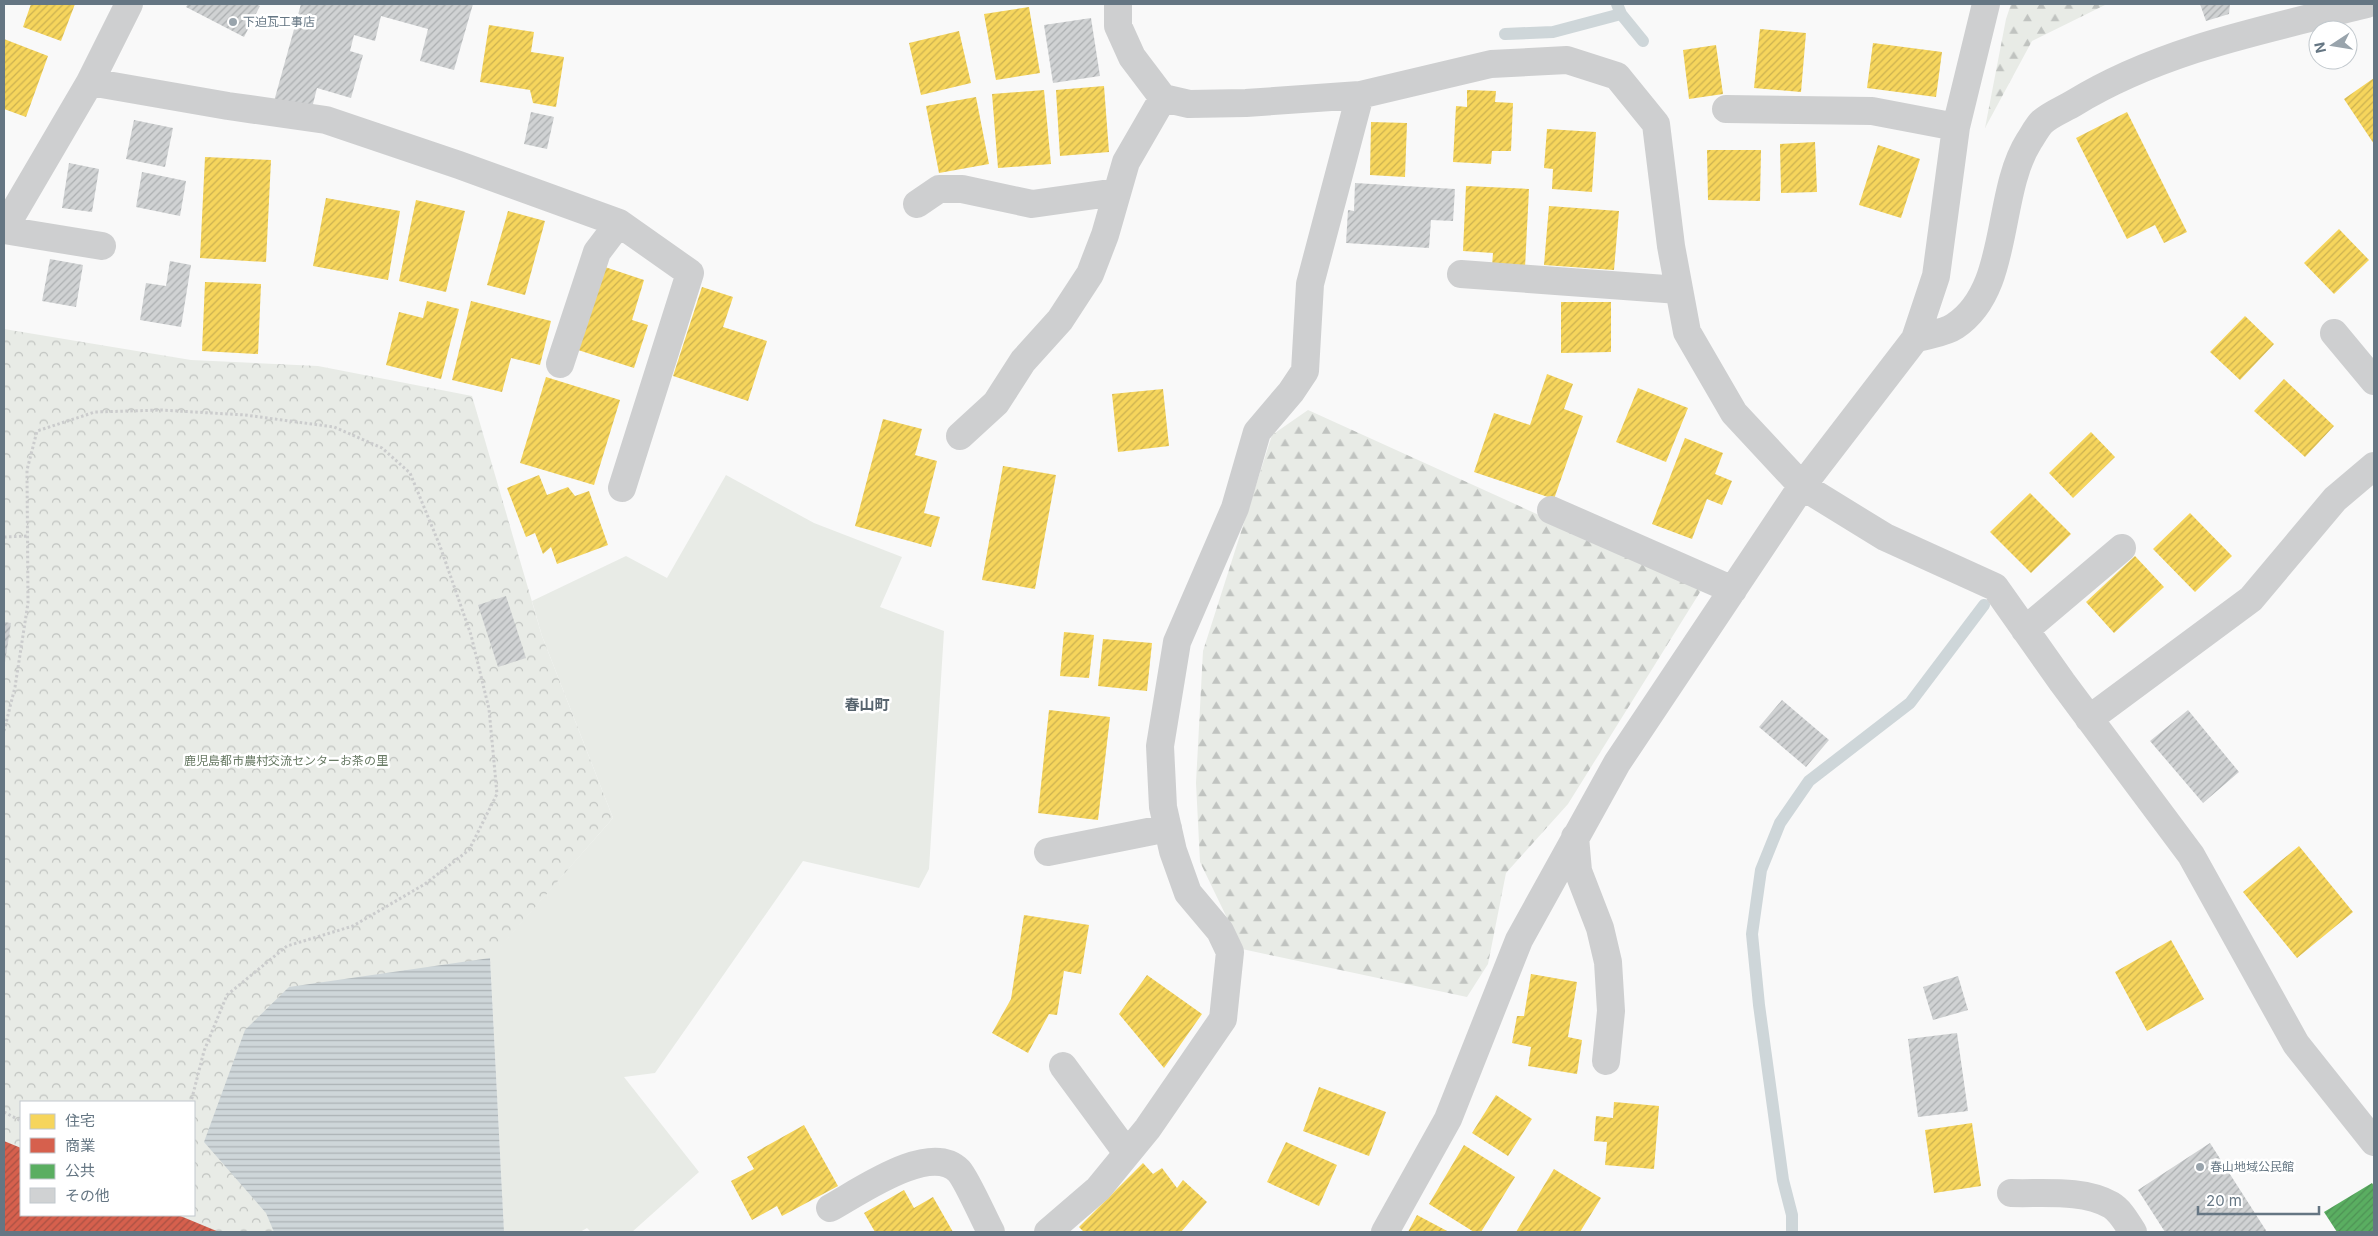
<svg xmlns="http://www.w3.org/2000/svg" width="2378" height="1236" font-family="Inter,'Noto Sans JP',sans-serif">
<defs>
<pattern id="forest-firs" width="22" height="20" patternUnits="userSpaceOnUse" patternTransform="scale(1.25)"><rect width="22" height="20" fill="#e8ebe6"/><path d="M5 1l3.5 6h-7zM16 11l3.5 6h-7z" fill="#c0c3c0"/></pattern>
<pattern id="park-crowns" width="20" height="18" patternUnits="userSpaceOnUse" patternTransform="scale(1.25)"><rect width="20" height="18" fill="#e8ebe6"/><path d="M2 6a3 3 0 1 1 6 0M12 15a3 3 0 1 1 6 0" fill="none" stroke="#c0c3c0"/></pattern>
<pattern id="water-rules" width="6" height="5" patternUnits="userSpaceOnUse" patternTransform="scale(1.25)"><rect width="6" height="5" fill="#ced6d9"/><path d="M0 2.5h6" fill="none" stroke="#abb2b5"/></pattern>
<pattern id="homes-hatch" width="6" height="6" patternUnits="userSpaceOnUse" patternTransform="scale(1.25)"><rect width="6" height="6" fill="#f6d55c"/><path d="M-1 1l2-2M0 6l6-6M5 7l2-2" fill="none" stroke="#cbb151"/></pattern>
<pattern id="shops-hatch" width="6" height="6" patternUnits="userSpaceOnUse" patternTransform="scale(1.25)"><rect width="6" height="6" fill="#d6604d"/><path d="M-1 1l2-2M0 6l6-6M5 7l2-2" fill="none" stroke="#a85144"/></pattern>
<pattern id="public-hatch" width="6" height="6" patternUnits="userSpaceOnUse" patternTransform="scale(1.25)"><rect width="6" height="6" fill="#5aae61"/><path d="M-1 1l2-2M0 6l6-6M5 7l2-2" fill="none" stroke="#4e9255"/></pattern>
<pattern id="building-hatch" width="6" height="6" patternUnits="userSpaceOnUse" patternTransform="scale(1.25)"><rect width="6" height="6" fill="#d0d2d3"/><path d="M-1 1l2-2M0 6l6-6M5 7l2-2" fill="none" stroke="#acafb1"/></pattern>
</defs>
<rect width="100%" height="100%" fill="#f9f9f9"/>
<!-- grass -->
<path fill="#e8ebe6" d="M726,475l88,48 88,34 -22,50 64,24 -15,238 -10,19 -116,-27 -148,212 -31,4 75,95 -67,60h-41l-4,-4 -7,4h-76l-14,-274 123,-140 -71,-182 -10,-35 94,-45 41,22z"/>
<!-- forest -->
<path fill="url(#forest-firs)" d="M2011,4h96l-75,37 -47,87 21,-109z
M1308,410l394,179 -134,215 -62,69 -18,91 -21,33 -225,-48 -42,-87 -4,-79 7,-132 69,-216z"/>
<!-- park -->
<path fill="url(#park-crowns)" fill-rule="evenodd" d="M4,329l187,31 127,6 154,30 70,240 71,182 -123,141 14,273h-500zM21,1102h173v113h-173z"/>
<!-- water -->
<path fill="url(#water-rules)" d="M490,958l14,274h-230l-8,-19 -62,-71 41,-112 44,-43z"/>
<!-- homes -->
<path fill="url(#homes-hatch)" d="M31,4h44l-14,37 -38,-14z
M1029,7l11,66 -44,7 -12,-66z
M489,25l45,7 -3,20 33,5 -8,50 -23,-4 -3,-13 -50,-8z
M1760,29l46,4 -5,59 -47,-4z
M959,31l12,52 -50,12 -12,-52z
M4,39l44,17 -22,61 -22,-8z
M1873,43l69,9 -6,45 -69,-9z
M1716,45l7,49 -34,5 -6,-49z
M2374,78v66l-30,-45z
M1104,86l5,66 -49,4 -4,-66z
M1044,90l7,74 -53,4 -6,-74z
M1467,90l29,1 -1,11 18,1 -2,48h-19l-1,13 -38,-2 3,-56 11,1z
M976,97l13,67 -50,9 -13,-67z
M2127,112l60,120 -23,11 -9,-18 -28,14 -51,-101z
M1371,122l36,1 -2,54 -35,-2z
M1547,129l49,3 -4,60 -40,-3 1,-20 -9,-1z
M1815,142l2,50 -36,1 -1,-49z
M1878,145l42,14 -19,59 -42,-13z
M1707,150h54l-1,51 -52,-1z
M205,157l66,3 -5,102 -66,-4z
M1466,186l63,3 -4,79 -33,-2 1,-13 -30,-2z
M326,198l74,13 -12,69 -75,-14z
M416,200l49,11 -19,81 -47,-11z
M1549,206l70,5 -5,59 -70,-5z
M508,211l37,10 -20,74 -38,-10z
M2339,229l30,31 -35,34 -30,-31z
M605,267l39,13 -12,40 16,5 -14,43 -56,-18z
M205,282l56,2 -3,70 -56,-3z
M702,287l31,10 -10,30 44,14 -19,60 -75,-25z
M427,301l32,8 -18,70 -55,-14 13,-53 24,6z
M471,301l80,20 -11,44 -29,-7 -9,34 -50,-12z
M1561,302h50v50l-50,1z
M2245,316l29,28 -34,36 -30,-28z
M1547,374l26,10 -9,25 19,7 -29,83 -80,-27 20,-59 36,12z
M546,377l74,23 -26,85 -74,-22z
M2284,379l50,47 -29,31 -51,-46z
M1638,388l50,20 -22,54 -50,-20z
M1163,389l6,57 -51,6 -6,-58z
M883,419l39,10 -7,26 22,6 -13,52 16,4 -9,30 -76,-21z
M2091,432l24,25 -42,41 -24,-25z
M1685,438l38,15 -8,21 17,7 -10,24 -15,-6 -15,40 -40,-15z
M1003,466l53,9 -21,114 -53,-9z
M539,475l8,20 21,-8 7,9 14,-5 19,54 -51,19 -6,-17 -8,7 -8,-21 -9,4 -19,-49z
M2030,493l41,41 -40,39 -41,-41z
M2190,513l42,43 -37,36 -42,-43z
M2135,556l29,31 -50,46 -28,-31z
M1064,632l30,3 -5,43 -29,-2z
M1103,639l49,4 -5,48 -49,-5z
M1049,710l61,7 -12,103 -60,-7z
M2299,846l54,66 -56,46 -54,-66z
M1024,915l65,10 -8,49 -17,-3 -7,44 -8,-1 -21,39 -36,-20 19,-34z
M2171,940l33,59 -57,32 -32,-59z
M1531,974l46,8 -9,55 14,3 -5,34 -49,-8 3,-19 -19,-4 5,-27h7z
M1147,975l55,39 -38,54 -45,-54z
M1319,1087l67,25 -17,44 -66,-25z
M1496,1095l36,24 -24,37 -36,-23z
M1614,1102l45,4 -5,63 -49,-4 2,-23 -13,-1 2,-25 17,2z
M1972,1123l9,63 -47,7 -9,-63z
M804,1125l34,61 -56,30 -5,-10 -25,14 -21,-39 23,-12 -7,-12z
M1286,1142l51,23 -18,41 -52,-24z
M1464,1145l51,32 -34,55h-7l-45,-28z
M1143,1163l10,11 9,-6 15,20 6,-8 24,22 -26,30h-97l-5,-5z
M1554,1169l47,29 -21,34h-64z
M904,1190l10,18 19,-11 20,35h-78l-11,-19z
M1417,1215l32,17h-41z"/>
<!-- shops -->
<path fill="url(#shops-hatch)" d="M4,1141l17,7v67h157l41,17h-215z"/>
<!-- public -->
<path fill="url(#public-hatch)" d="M2372,1183l2,3v46h-37l-13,-20z"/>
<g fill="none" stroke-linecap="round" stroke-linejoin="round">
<!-- stream -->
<path stroke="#ced6d9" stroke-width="12" d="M1617,4l4,10 22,27
M1505,34l48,-2 68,-18
M1792,1232v-17l-9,-35 -24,-175 -7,-71 9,-64 19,-47 29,-42 101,-78 74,-98"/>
</g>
<!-- building -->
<path fill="url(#building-hatch)" d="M188,4h68l4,2 -16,31 -58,-30z
M301,4h172l-19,66 -34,-9 8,-32 -47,-13 -6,25 -21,-6 -4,16 13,4 -12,43 -34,-10 -7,28 -37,-11z
M2200,4h30l-1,10 -23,7z
M1091,18l9,58 -47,7 -9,-58z
M531,112l23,5 -7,32 -23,-5z
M134,120l39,8 -8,39 -39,-8z
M69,163l30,6 -7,43 -30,-4z
M142,172l44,9 -6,35 -44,-9z
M1355,183l100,6 -2,32 -22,-1 -2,28 -83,-5 2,-33 6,1z
M50,259l33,6 -7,42 -34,-6z
M170,261l21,4 -10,62 -41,-7 6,-37 20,3z
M506,596l20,62 -28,9 -20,-62z
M4,622l7,1 -6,39h-1z
M1782,700l47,40 -23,27 -47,-40z
M2188,710l51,62 -36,31 -53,-62z
M1958,976l10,34 -35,10 -10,-33z
M1957,1033l11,78 -50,6 -10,-78z
M2210,1143l57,89h-102l-27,-42z"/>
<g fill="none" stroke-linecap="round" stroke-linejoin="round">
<!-- path -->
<path stroke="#cbcccd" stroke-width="3" stroke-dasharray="2.5 2.5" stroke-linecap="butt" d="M4,537l24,-1
M4,731l11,-44 13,-84 -1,-133 10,-39 58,-19 66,-2 84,5 89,12 48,21 28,25 30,73 31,89 18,74 8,85 -28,56 -44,34 -72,42 -66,20 -60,49 -23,56 -13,51
M4,1112l17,9"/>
<!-- minor -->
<path stroke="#cecfd0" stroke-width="28" d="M1118,4v22l14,31 31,41 26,6 57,-1 114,-8 131,-31 76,-4 50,16 39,48 15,122 16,86 47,81 68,73 83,51 110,50 67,95 129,173 105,189 78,98
M90,82l138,24 98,14 133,45 160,58 71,50 -68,215
M1726,109l146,2 84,16
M917,204l22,-15h23l70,15 85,-12
M4,229l86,-147 39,-78
M4,230l98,16
M1461,274l218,16
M2334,333l40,48
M1915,339c12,-4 30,-6 40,-13 56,-37 40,-131 74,-185 4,-6 8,-14 13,-19 9,-8 22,-13 32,-19 88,-54 194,-74 293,-99
M560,364l37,-112 22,-29
M960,436l36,-33 27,-42 37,-41 30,-46 15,-39 21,-73 37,-64
M1551,510l182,80
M2025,630l97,-82
M2089,719l162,-120 84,-100 39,-33
M1575,837l3,34 22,57 8,34 3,49 -5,50
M1048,852l120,-24
M1063,1066l64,87
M2011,1193c32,1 72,-4 100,12 10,6 16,18 22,27
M830,1208c28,-15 100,-67 129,-37 8,9 25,48 32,61
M1048,1232l50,-43 50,-61 75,-109 7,-67 -10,-21 -32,-38 -15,-42 -10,-44 -3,-61 17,-104 58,-134 22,-76 34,-40 14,-21 5,-87 50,-189
M1385,1232l63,-113 71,-179 98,-177 185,-277 113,-147 21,-63 20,-149 30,-123"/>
</g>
<!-- markers -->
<g fill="#99a4ac" stroke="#fff" stroke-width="2">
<circle cx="233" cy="22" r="5"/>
<circle cx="2200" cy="1167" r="5"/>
</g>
<g text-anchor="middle" stroke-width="5" stroke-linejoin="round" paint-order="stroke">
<!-- poi labels -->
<g font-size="12" fill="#657683" stroke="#fff" text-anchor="start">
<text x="243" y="26">下迫瓦工事店</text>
<text x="2210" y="1171">春山地域公民館</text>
</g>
<!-- park labels -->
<g font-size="12" fill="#687a64" stroke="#fff">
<text x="286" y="765">鹿児島都市農村交流センターお茶の里</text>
</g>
<!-- quarter labels -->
<g font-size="15" font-weight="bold" fill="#57646e" stroke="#fff">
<text x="867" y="710">春山町</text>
</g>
</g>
<!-- border -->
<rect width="2378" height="1236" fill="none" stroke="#657683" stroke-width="10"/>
<!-- legend -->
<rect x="20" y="1101" width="175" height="115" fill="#ffffff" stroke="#c1c8cd"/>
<rect x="30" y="1114" width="25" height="15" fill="#f6d55c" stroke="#c1c8cd"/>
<text x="65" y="1126" font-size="15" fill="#657683">住宅</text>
<rect x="30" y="1138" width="25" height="15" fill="#d6604d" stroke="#c1c8cd"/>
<text x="65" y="1151" font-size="15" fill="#657683">商業</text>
<rect x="30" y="1164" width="25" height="15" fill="#5aae61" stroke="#c1c8cd"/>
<text x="65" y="1176" font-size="15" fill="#657683">公共</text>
<rect x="30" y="1188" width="25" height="15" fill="#d0d2d3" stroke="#c1c8cd"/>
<text x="65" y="1201" font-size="15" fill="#657683">その他</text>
<!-- north arrow -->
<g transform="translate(2333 45) rotate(258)"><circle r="24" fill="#ffffff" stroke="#c1c8cd"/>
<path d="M0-4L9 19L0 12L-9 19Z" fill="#99a4ac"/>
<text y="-8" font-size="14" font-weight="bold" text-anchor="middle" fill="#657683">N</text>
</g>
<!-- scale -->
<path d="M2198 1206v8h121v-8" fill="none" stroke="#657683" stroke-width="2.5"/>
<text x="2206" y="1206" font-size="15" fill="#657683" stroke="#ffffff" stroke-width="4" paint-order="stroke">20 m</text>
</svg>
